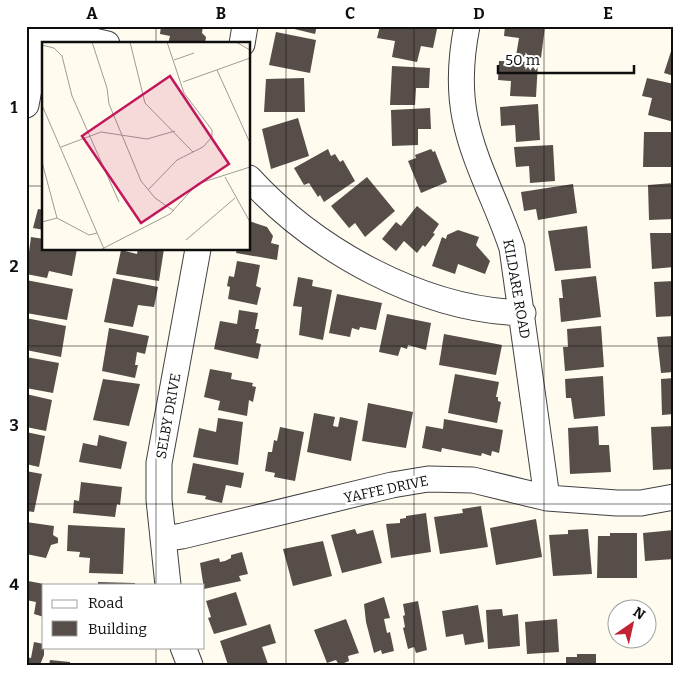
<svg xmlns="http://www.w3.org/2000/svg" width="700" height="691" font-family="Bitter,serif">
<rect width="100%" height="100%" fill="#fffbef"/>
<!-- building -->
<path fill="#574e4a" d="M161,26h42l-1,7 4,4 -1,7h-37l2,-8 -10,-2z
M282,26h35l-2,8z
M380,26h43l14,3 -4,19 -12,-2 -4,16 -25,-5 3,-16 -18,-3z
M505,26h40l-4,32 -25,-2 3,-18 -15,-2z
M276,32l40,8 -6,33 -41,-8z
M674,42v34l-10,-3z
M499,61l39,1 -2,35 -26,-1 1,-15 -13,-1z
M392,66l38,2 -1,20h-13l-1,17h-25z
M304,78l1,34h-41l2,-33z
M647,78l27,6v38l-26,-7 4,-17 -10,-2z
M538,104l2,36 -24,2 -1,-17 -14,1 -1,-19z
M430,108l1,21h-13v16l-26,1 -1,-36z
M298,118l11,38 -38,13 -9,-40z
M644,132h30v35h-31z
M553,145l2,36 -25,2 -1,-17 -13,1 -2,-20z
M328,149l3,7 4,-2 5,8 3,-2 12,21 -31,21 -4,-7 -2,2 -9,-14 -5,2 -10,-17z
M431,149l2,3 2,-1 12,31 -26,11 -13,-32 8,-3 -1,-3z
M367,177l28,34 -30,26 -10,-14 -6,5 -18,-22z
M674,183v36l-25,1 -1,-35z
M573,184l4,29 -39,7 -2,-11 -12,2 -3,-19z
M417,206l22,18 -6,9 2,1 -10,13 -2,-2 -6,8 -13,-12 -8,10 -14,-12 14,-17 5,4z
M38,209l6,1v20l-11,-2z
M249,221l18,6 6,9 -2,7 8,2 -2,15 -41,-7 1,-4h12z
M587,226l4,42 -36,3 -7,-40z
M458,230l21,7 -3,8 14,16 -5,13 -27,-10 -3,10 -23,-8 10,-29 4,2 1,-4z
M650,233h24v34l-22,2z
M31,237l13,2v10h33l-5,27 -23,-5 -2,7 -21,-4z
M138,249h26l-5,32 -43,-7 5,-24 16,4z
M237,261l23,4 -4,21 5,2 -4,17 -29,-6 2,-12 -3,-1 2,-10 5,1z
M596,276l5,41 -40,5 -2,-24h4l-2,-18z
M298,277l15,3 -1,6 20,4 -9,50 -24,-5 3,-28 -9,-1z
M113,278l45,9 -4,20 -16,-2 -5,22 -29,-5z
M26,280l47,9 -6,31 -41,-7z
M674,281v35l-18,1 -2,-35z
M337,294l45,9 -6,27 -16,-3 -1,3 -7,-2 -2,9 -21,-4z
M239,310l19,3 -3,16h4l-3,14 5,1 -3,15 -44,-10 6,-28 17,3z
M387,314l44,9 -5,27 -18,-5 -1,4 -6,-2 -3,9 -19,-4z
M26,318l40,8 -5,31 -35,-7z
M601,326l3,41 -39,4 -2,-24h5l-1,-18z
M109,328l40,8 -4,18 -8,-2 -2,13h3l-3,13 -33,-7z
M444,334l58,11 -6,30 -57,-10z
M674,336v36l-13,1 -4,-36z
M26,357l33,6 -6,30 -27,-5z
M210,369l22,4 -1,6 22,4 -1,3 4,1 -3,15 -4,-2 -2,16 -29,-6 2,-9 -16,-4z
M455,374l44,8 -3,15h2v4l3,1 -4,21 -49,-10z
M603,376l2,40 -31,3 -3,-21h-5l-1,-19z
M674,378v36l-12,1 -1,-36z
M103,379l37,5 -11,42 -36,-6z
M26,394l26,6 -6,31 -20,-4z
M368,403l45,9 -7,36 -44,-7z
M314,413l21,4 -2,9 5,1 2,-10 18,4 -7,40 -44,-9z
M218,418l25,4 -5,43 -45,-8 6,-29 17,4z
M444,419l59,11 -4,23 -7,-2 -1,5 -9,-3 -1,3 -39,-8 -1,4 -19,-4 4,-22 17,3z
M598,426l1,19h10l2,27 -41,2 -2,-46z
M674,426v43l-21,1 -2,-43z
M280,427l24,5 -9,49 -21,-4 1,-4 -10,-2 3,-19h4l2,-12 3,1z
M26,432l19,4 -6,31 -13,-3z
M99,435l28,7 -6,27 -42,-7 4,-19 14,3z
M193,463l51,10 -3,15 -15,-3 -4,18 -17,-4 1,-3 -19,-3z
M26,471l16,3 -8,38 -8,-1z
M81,482l41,5 -2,18 -3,-1 -2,13 -42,-4 1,-13 5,1z
M481,506l7,41 -48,7 -6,-37 29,-4 -1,-4z
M426,513l5,39 -40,6 -5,-34 14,-1v-4l6,-1v-2z
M536,519l6,38 -46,8 -6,-37z
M26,522l28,4 -1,9 5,3v5l-7,2 -5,13 -20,-4z
M68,525l57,3 -2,46 -34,-1 1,-15 -11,-1 1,-5 -13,-1z
M355,529l2,5 16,-4 9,33 -40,10 -11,-38z
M588,529l4,45 -39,2 -4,-41 19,-1v-4z
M674,530v29l-29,2 -2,-28z
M610,533h27v45h-40l1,-42h12z
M323,541l9,35 -39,10 -10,-37z
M242,552l6,22 -9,2 2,5 -37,8 -4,-26 19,-5 1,4 5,-1 6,-3v-3z
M28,581l16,3v33l-10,-3 2,-12 -10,-2z
M98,582l37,1v2h-37z
M236,592l11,33 -33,9 -6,-16 3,-1 -5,-16z
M384,597l6,21 -6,1 3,14 3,-1 4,19 -12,3 -1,-4 -7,3 -8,-31 -2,-18z
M418,601l9,49 -11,3 -2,-6 -6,2 -5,-21 2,-1 -2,-11 2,-1 -2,-11z
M478,605l6,37 -19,3 -2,-11 -17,3 -4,-26z
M502,609l1,7 15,-2 2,32 -32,3 -2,-39z
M346,619l13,34 -11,3 1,5 -10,4 -3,-5 -9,3 -13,-33z
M557,619l2,33 -32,2 -2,-32z
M270,624l6,19 -14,4 6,17 -40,1 -8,-24z
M34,642l10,2v11l-4,10h-14v-8l5,1z
M577,654h19v11h-30v-8h11z
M50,660l20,2v3h-21z"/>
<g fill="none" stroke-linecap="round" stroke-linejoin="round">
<!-- minor casing -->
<g stroke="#414141" stroke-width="27">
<path id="minor" d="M28,26l79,18
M467,26c-6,30 -8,62 -2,92 9,45 33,87 47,130l35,250
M242,44l3,-18
M26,105l15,-79
M249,178c67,73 173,132 274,135
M163,539l19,-3 210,-51 36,-6 45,1 74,18 70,5h24l33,-6
M168,585l-9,-85v-37l39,-214
M183,647l7,18"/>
</g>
<!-- minor -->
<use href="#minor" stroke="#fff" stroke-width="25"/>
</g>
<!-- grid -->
<path fill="none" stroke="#0e0e0e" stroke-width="1" stroke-opacity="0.55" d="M156,26v18M286,26v639M414,26v639M544,26v639M26,186h18M249,186h425M156,249v336M26,346h648M26,504h648M156,647v18"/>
<g text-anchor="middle" stroke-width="5" stroke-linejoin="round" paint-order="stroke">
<!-- street labels -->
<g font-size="14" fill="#0e0e0e" stroke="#fff">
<text transform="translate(517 289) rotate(80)" y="5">KILDARE ROAD</text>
<text transform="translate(168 416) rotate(-80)" y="5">SELBY DRIVE</text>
<text transform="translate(386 489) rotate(-12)" y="5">YAFFE DRIVE</text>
</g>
</g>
<!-- overview -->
<g transform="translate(42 42)">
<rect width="208" height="208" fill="#fffbef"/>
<path fill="none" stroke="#9f9c95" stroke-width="1" d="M50,0l15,46 2,16 32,77 14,17 19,13M88,0l15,61 48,49M194,0l14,8M0,3l12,3 8,8 10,40 47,106M132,18l20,-7M175,28l33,73M141,40l67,-24M0,63l62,144M19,105l40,-15 46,7 28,-8M0,120l15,56 32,17 8,-2M183,135l25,45M106,148l29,-30 26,-13 9,-10v-7l-28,-37 -17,-51M0,180l15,-4M144,198l49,-42M60,207l68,-35 27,-30 53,-17"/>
<path fill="#c2185b" fill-opacity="0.15" stroke="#c2185b" stroke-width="2.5" d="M128,34l59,88 -88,59 -59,-87z"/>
<rect width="208" height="208" fill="none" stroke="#0e0e0e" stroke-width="2.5"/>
</g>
<!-- border -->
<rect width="700" height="691" fill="none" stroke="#ffffff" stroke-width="55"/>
<!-- legend -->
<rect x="42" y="584" width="162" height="65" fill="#ffffff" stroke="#9f9f9f"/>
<rect x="52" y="600" width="25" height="8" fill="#ffffff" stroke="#9f9f9f"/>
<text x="88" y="608" font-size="15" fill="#0e0e0e">Road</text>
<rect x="52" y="621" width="25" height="15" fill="#574e4a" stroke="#9f9f9f"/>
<text x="88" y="634" font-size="15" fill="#0e0e0e">Building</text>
<!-- north arrow -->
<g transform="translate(632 624) rotate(34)"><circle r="24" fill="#ffffff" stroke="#9f9f9f"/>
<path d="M0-4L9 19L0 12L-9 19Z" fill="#c12335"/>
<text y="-8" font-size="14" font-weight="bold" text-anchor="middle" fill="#0e0e0e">N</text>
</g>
<!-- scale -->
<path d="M498 65v8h136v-8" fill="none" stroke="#0e0e0e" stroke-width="2.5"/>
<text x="505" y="65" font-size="15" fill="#0e0e0e" stroke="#ffffff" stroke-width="4" paint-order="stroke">50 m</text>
<rect x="28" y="28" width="644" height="636" fill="none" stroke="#0e0e0e" stroke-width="2"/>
<g font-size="16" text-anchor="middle" font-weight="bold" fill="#0e0e0e">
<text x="92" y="19">A</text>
<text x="221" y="19">B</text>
<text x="350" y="19">C</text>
<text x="479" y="19">D</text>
<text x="608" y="19">E</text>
<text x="14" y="113">1</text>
<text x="14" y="272">2</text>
<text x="14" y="431">3</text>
<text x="14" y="590">4</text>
</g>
</svg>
